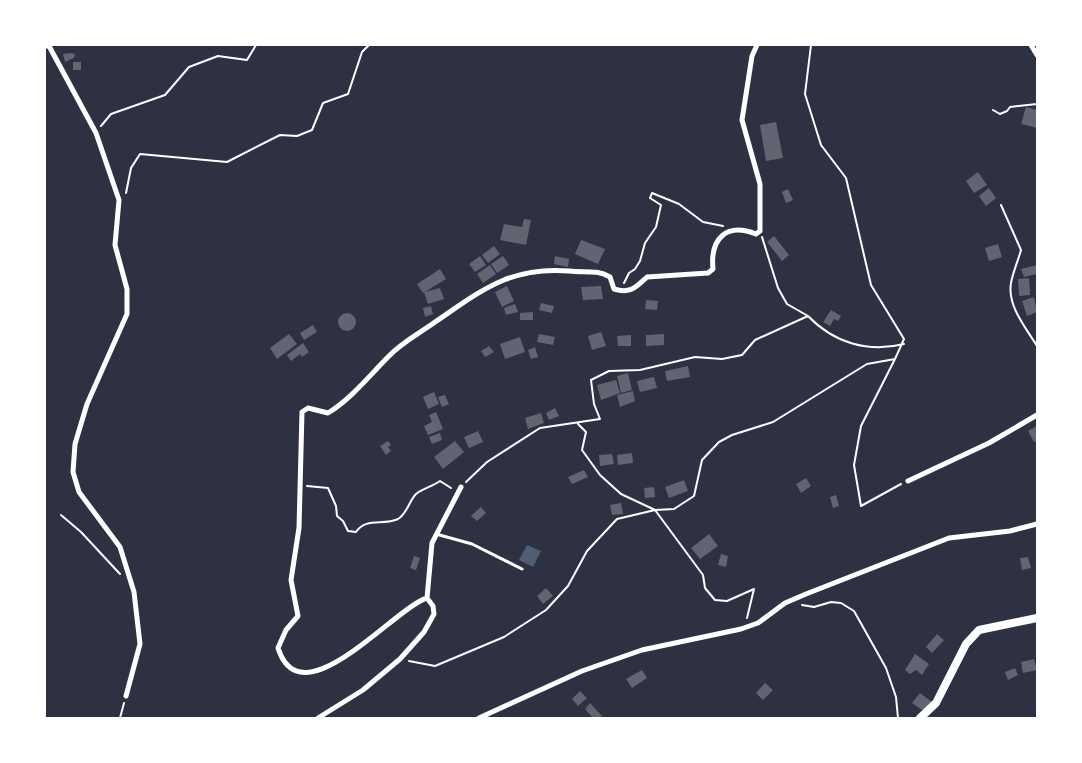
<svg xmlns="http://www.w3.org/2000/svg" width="1082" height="763" font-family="Ubuntu,sans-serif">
<rect width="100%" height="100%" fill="#2d3142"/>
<!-- water -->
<path fill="#4f5d75" d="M527,545l14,6 -8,16 -14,-7z"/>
<!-- building -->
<path fill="#626471" d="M70,53l5,1 -1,4 -9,4 -2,-8z
M73,62h8v8h-8z
M1026,107l11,3v18l-16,-4z
M776,122l7,36 -17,3 -6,-36z
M978,172l9,13 -13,8 -8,-12z
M989,188l7,10 -10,8 -7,-10z
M788,189l5,11 -7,3 -4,-11z
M524,219l7,1 -5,25 -26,-5 4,-16 18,3z
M774,236l15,19 -7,6 -15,-19z
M581,240l24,9 -7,15 -23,-10z
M998,244l4,13 -13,4 -4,-13z
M494,246l6,8 -12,9 -6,-8z
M480,256l6,9 -11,7 -6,-8z
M503,256l6,9 -12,8 -6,-9z
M555,256l14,3 -1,8 -14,-3z
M490,265l6,9 -13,9 -6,-9z
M1037,265v9l-13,3 -3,-8z
M440,269l6,10 -23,14 -6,-9z
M1029,278l1,17 -11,1 -1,-17z
M507,286l7,15 -12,6 -7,-15z
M601,286l2,13 -20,1 -2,-13z
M440,288l4,11 -16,5 -4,-12z
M1034,297l3,15 -10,4 -5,-15z
M646,300l12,1 -1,9 -12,-1z
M541,303l13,3 -2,7 -13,-3z
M515,304l3,8 -12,3 -2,-7z
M431,306l2,8 -8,3 -2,-9z
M831,310l10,6 -3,5 -4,-2 -4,7 -7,-4z
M533,312v8h-13v-7z
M338 322a9 9 0 1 1 18 0a9 9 0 1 1-18 0Z
M313,325l4,7 -13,8 -4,-7z
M601,332l5,14 -14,4 -4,-14z
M289,334l8,10 -20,15 -7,-11z
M539,334l16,3 -2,8 -16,-3z
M664,334v11l-18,1v-11z
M631,335v11h-13l-1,-10z
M520,337l5,15 -20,7 -5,-15z
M303,343l6,9 -7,5 -2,-3 -9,7 -4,-6z
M489,346l5,6 -9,5 -4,-6z
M535,347l3,10 -7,2 -3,-9z
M688,366l2,11 -23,4 -2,-10z
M628,373l4,17 -11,3 -4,-17z
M654,377l3,11 -17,4 -3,-11z
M616,380l4,13 -19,7 -4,-15z
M633,391l2,10 -15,6 -3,-12z
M434,392l5,12 -11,5 -5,-12z
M445,395l4,9 -7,3 -4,-10z
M555,408l4,8 -10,4 -3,-7z
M436,412l7,17 -15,6 -4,-9 8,-4 -3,-7z
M541,413l3,10 -16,6 -3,-11z
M1037,426v15l-3,1 -6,-11z
M478,431l5,11 -14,6 -5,-11z
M440,433l2,7 -10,4 -3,-7z
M388,441l3,4 -3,2 3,4 -5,4 -6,-9z
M455,441l9,11 -21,17 -9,-12z
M632,453l1,10 -15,2 -1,-10z
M612,454l2,10 -14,2 -1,-11z
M584,470l4,7 -16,7 -4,-7z
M806,478l5,8 -10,7 -5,-9z
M684,480l4,11 -19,7 -4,-11z
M654,487l1,10 -10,1 -1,-10z
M836,495l3,11 -6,2 -3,-11z
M621,503l2,11 -11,1 -2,-10z
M481,507l5,6 -9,8 -6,-5z
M709,534l9,12 -18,13 -9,-11z
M721,554l7,2 -2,11 -8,-2z
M414,556l6,2 -4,12 -6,-2z
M1028,557l3,11 -9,2 -2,-12z
M546,588l7,8 -10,8 -6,-8z
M937,634l7,6 -12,13 -6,-6z
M915,654l14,10 -7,11 -6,-5 -6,4 -5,-4z
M1034,659l3,11 -14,3 -2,-11z
M1015,668l3,7 -10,5 -3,-8z
M642,670l5,8 -15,10 -6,-9z
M765,683l8,7 -10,10 -7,-7z
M580,691l7,7 -9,8 -6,-7z
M920,693l12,9 -7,10 -13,-9z
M590,703l12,13 -3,2h-6l-8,-9z"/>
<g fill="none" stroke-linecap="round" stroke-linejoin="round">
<!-- path -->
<path stroke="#fff" stroke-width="2" d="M993,110l7,4 7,-3 3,-4 27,-3
M101,126l10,-12 54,-19 24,-28 29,-11 29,4 9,-15
M126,193l5,-25 9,-14 87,8 53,-27 17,1 15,-6 11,-27 25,-9 14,-42 7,-7
M1001,205l20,45c-3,11 -8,22 -10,33 -4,23 15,45 26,63
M624,283l5,-10 6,-4 5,-8 5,-18 11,-16 5,-22 -11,-7 2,-5 27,11 24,18 20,4
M808,316c26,27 60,37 96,28
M895,359l-34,67 -7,39 7,41 40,-22
M578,424l8,8 -4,18 18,25 21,19 34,16 48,65 2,13 10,12 12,1 27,-12 -7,29
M466,482l21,-20 53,-34 60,-9 -6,-15 -3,-24 18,-9 31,-1 55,-13 27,2 20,-4 13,-15 53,-24 -21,-12 -9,-16 -16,-51
M307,486l21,2 8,18 1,10 6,5 5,10 8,1c10,-15 27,-6 42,-13 9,-5 11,-18 18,-25 6,-5 17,-8 24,-13l11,7
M61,515l20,17 39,42
M802,605l12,2 17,-5 10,1 13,8 32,57 10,29 2,21
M409,661l26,5 69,-29 42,-27 22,-24 19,-35 30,-32 38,-9 19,-1 20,-13 8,-36 17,-18 13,-7 41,-13 94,-58 28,-5 9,-20 -33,-54 -25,-107 -25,-33 -16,-51 6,-49
M120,718l4,-15"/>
<!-- service -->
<path stroke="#fff" stroke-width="3" d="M436,534l36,10 50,25"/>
<!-- minor -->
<path stroke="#fff" stroke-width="5" d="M1031,45l6,10
M45,46h4l47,87 23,67 -4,45 12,44v25l-40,90 -12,40 -2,28 6,20 41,55 14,45 6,52 -14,52
M908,481l81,-38 48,-28
M427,598c-33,10 -126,123 -149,50l8,-18 12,-14 -7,-36 8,-52 3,-116 6,-4 20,5c24,-15 41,-37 61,-57 13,-14 31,-23 46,-34 46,-31 75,-56 134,-51 16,2 27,-2 41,6l4,12c16,5 21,-1 33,-12l61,-4 5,-4c-3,-30 13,-47 43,-35l4,-3v-47l-18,-64 10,-64 5,-11
M318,718l45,-28 37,-31 24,-27 10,-18 -1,-8 -6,-8 5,-55 29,-56
M479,718l103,-47 60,-21 99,-21 17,-6 27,-20 21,-9 143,-56 61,-7 27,-7"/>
<!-- tertiary -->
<path stroke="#fff" stroke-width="8" d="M920,718l16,-15 30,-59 13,-14 58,-12"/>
</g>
<!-- border -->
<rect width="1082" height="763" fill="none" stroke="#ffffff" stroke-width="92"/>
</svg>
